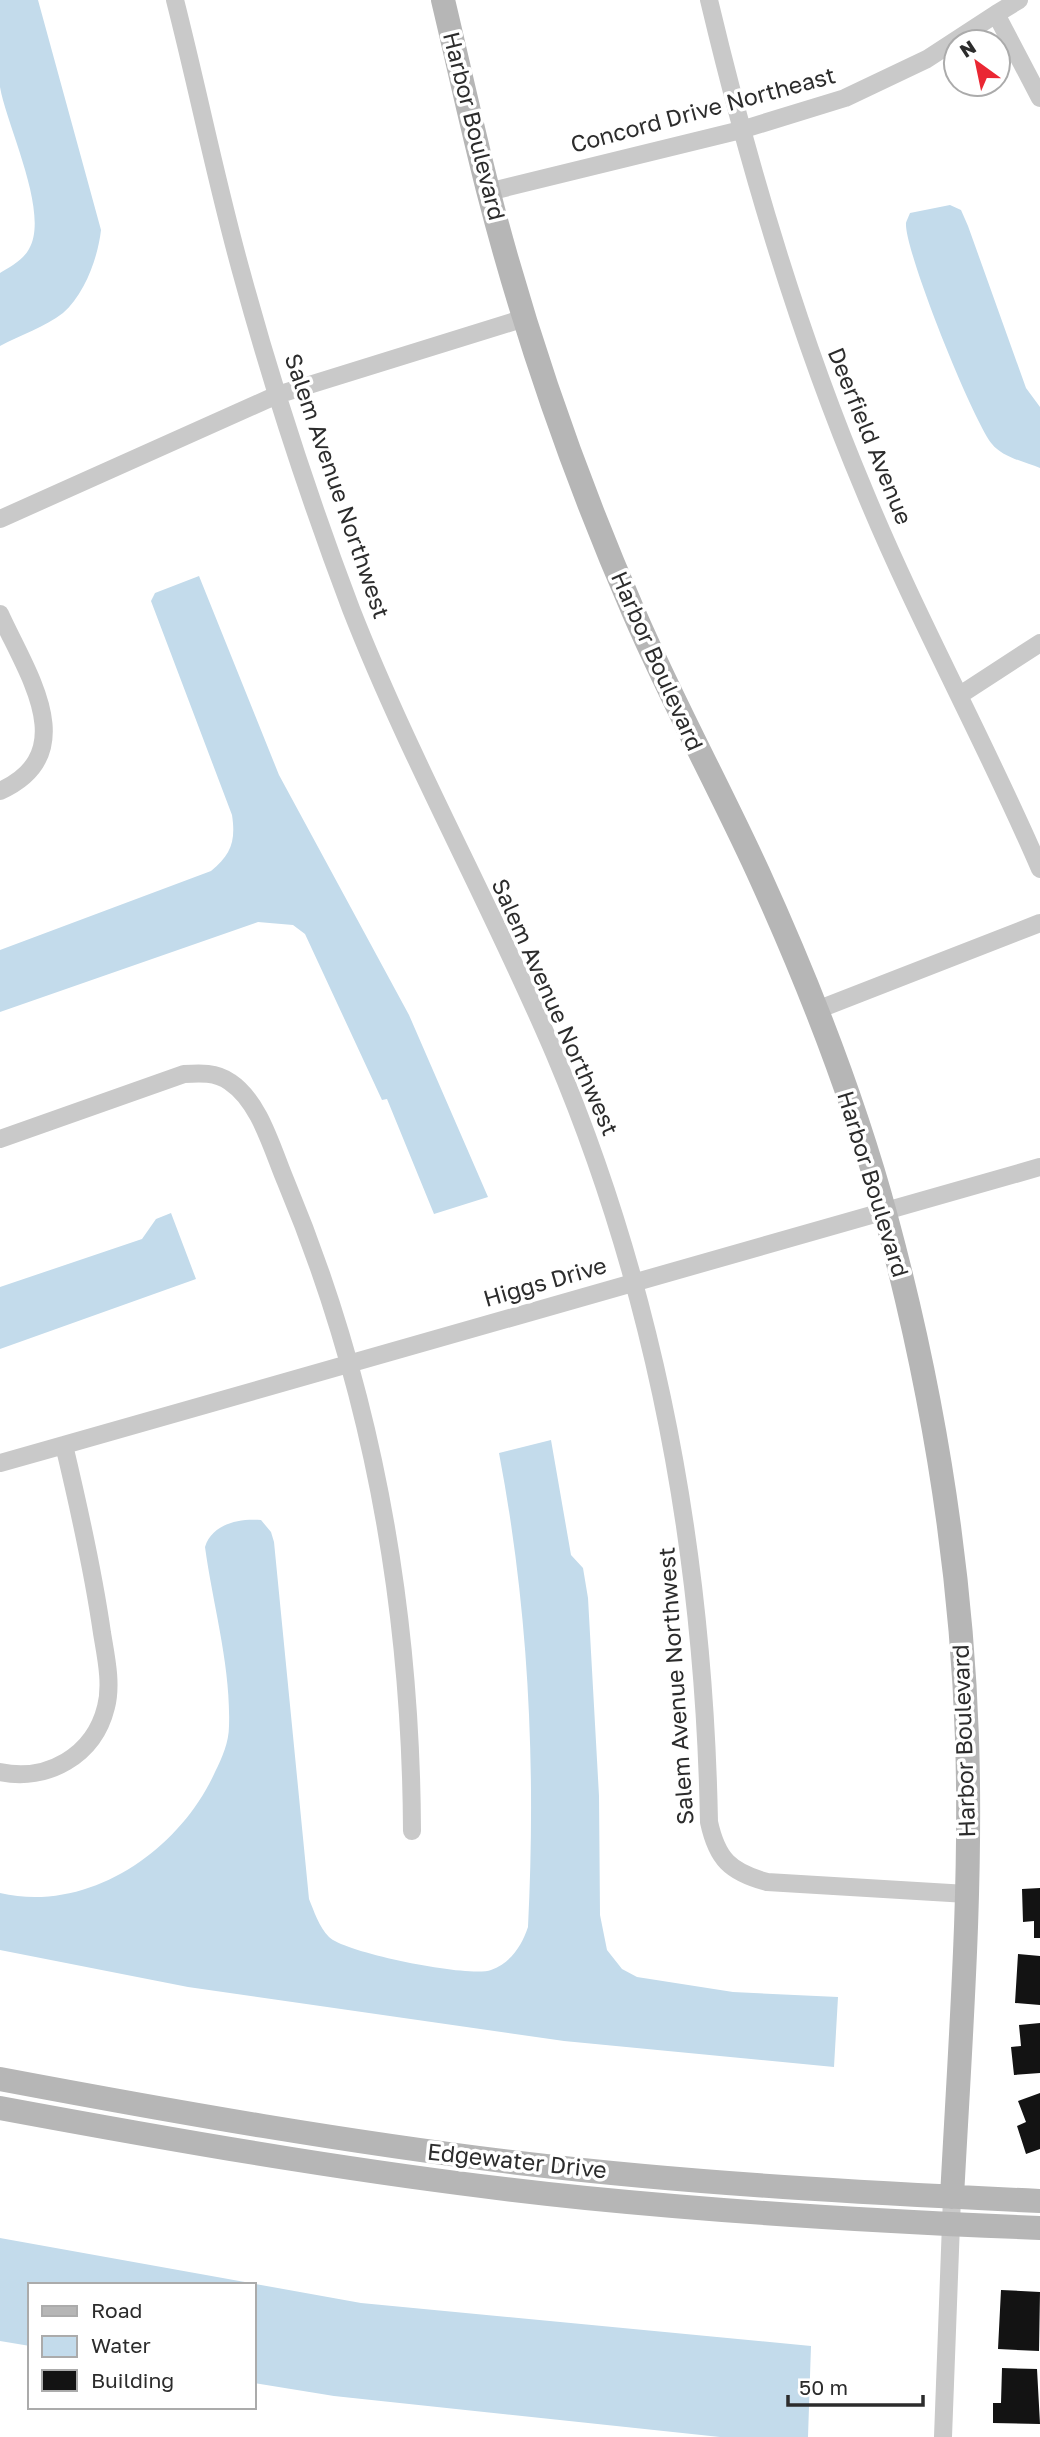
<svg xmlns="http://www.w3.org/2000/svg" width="1040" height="2437" font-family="'Golos Text',sans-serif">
<rect width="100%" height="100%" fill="#fff"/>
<!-- water -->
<path fill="#c3dbeb" d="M0,0h38l63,230c-3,27 -16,64 -38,83 -18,14 -43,22 -63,33v-73c10,-6 23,-13 29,-24 21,-36 -22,-122 -29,-162 0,-28 0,-59 0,-87z
M950,205l11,5 7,16 58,162 14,19v61c-15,-6 -38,-11 -48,-24 -19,-23 -88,-194 -86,-221 0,-1 4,-10 4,-10z
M199,576l80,199 130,240 79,182 -54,17 -47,-115 -5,1 -77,-166 -12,-9 -35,-3 -258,90v-62l211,-79c20,-16 25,-30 21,-56l-81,-214 4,-8z
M171,1213l25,66 -196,70v-62l142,-48 14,-20z
M551,1440l20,115 12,13 5,30 11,198 1,119 7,35 15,19 15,8 96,15 105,5 -4,70 -270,-26 -376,-54 -188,-37v-57c89,21 180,-43 215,-121 7,-14 14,-30 14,-46 2,-60 -16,-120 -24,-179 7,-23 34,-29 56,-27l10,12 3,10 35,357c5,12 10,28 20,38 16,16 141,41 162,33 20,-7 31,-25 37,-43 8,-161 1,-316 -29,-474z
M0,2238l361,65 450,43 -3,91h-88l-386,-41 -80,-13v-98h-224v61l-30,-5z"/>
<!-- building -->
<path fill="#131313" d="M1040,1888v50h-6v-17l-11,1 -1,-33z
M1018,1954l22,2v49l-25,-2z
M1040,2023v50l-26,2 -3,-28 10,-1 -2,-21z
M1040,2093v56l-14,5 -9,-28 9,-4 -8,-21z
M1001,2290l39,2 -1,59 -41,-2z
M1002,2368l35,1 3,55 -47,-1v-20h8z"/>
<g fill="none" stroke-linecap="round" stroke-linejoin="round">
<!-- street -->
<path stroke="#c9c9c9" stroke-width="18" d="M175,0c23,90 41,181 66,271 31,114 68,227 110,338 60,153 140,295 204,446 103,244 149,503 154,767 8,37 21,50 58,60l200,12
M709,0c40,168 88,331 155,490 53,129 121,251 176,379
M1019,0l-23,14 44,84
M488,192l253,-62 104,-32 82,-39 69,-45
M0,519l277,-124 248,-77
M0,614c26,58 84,139 0,177
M960,695l80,-52
M817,1010l223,-87
M0,1139l184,-65c16,-1 32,-2 46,8 30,20 42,67 56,100 86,206 125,427 126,649
M64,1445l976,-278
M0,1463l64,-18c15,63 29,125 38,188 4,24 10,51 4,74 -12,49 -59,75 -106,65
M943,2437l9,-240"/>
<!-- secondary -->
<path stroke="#b6b6b6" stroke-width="24" d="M443,0c15,63 29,127 45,190 37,144 87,287 146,423 38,88 84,172 124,259 51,112 96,226 128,345 46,170 75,344 81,521 5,153 -7,306 -15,459
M0,2079c175,33 351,64 528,85 170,20 341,29 512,37
M0,2108c194,36 389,70 586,90 151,15 302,24 454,30"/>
</g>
<g text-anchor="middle" stroke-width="7" stroke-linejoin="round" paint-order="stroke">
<!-- street labels -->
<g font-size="23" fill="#2c2c2c" stroke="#fff">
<text transform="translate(703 110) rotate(-15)" y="8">Concord Drive Northeast</text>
<text transform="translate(474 126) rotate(76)" y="8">Harbor Boulevard</text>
<text transform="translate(870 436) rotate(68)" y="8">Deerfield Avenue</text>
<text transform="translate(337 486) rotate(71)" y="8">Salem Avenue Northwest</text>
<text transform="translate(657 661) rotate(66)" y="8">Harbor Boulevard</text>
<text transform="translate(555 1007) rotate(66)" y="8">Salem Avenue Northwest</text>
<text transform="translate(873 1184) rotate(73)" y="8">Harbor Boulevard</text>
<text transform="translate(545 1282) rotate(-16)" y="8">Higgs Drive</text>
<text transform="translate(676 1686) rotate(-94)" y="8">Salem Avenue Northwest</text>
<text transform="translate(964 1741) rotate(-92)" y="8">Harbor Boulevard</text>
<text transform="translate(517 2161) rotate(6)" y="8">Edgewater Drive</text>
</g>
</g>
<!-- legend -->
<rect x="28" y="2283" width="228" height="126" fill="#ffffff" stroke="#ababab" stroke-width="2"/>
<rect x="42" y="2306" width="35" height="10" fill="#b6b6b6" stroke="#ababab" stroke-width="2"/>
<text x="91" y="2318" font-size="21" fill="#2c2c2c">Road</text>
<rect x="42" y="2336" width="35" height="21" fill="#c3dbeb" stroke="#ababab" stroke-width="2"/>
<text x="91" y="2353" font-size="21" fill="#2c2c2c">Water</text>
<rect x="42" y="2370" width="35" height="21" fill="#131313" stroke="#ababab" stroke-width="2"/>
<text x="91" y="2388" font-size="21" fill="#2c2c2c">Building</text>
<!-- north arrow -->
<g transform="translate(977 63) rotate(327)"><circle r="33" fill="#ffffff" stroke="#ababab" stroke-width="2"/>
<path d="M0-5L12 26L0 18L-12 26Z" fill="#ea2733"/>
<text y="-10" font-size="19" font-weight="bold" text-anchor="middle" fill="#2c2c2c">N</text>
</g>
<!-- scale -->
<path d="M788 2395v10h135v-10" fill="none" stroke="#2c2c2c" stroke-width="3.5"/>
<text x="799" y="2395" font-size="21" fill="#2c2c2c" stroke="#ffffff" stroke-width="5" paint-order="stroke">50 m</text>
</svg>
